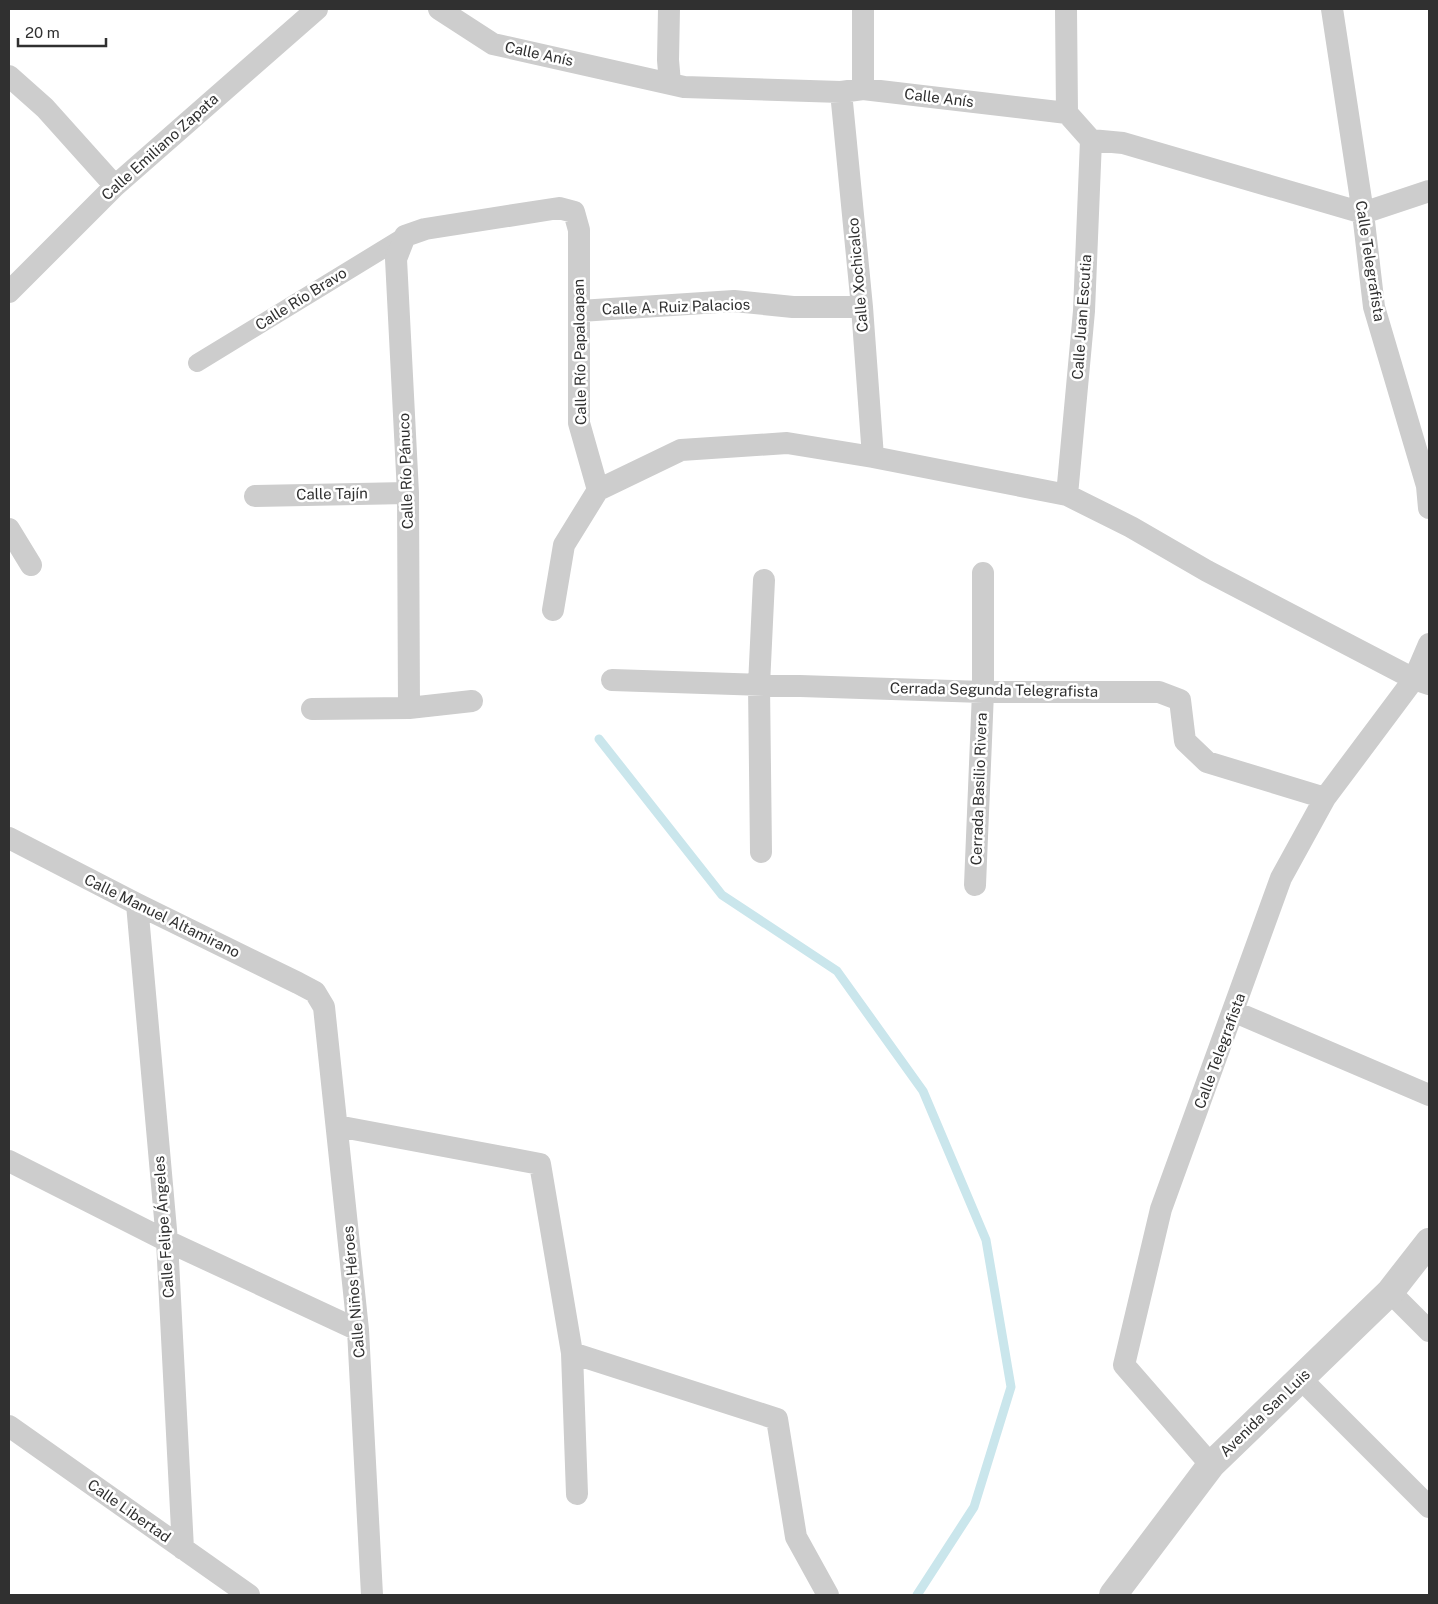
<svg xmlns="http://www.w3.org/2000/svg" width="1438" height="1604" font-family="'Public Sans',sans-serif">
<rect width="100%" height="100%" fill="#fff"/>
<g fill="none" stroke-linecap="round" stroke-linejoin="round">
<!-- stream -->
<path stroke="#cae6ec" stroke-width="9" d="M599,739l123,156 115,76 86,120 63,149 25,147 -37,120 -57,88"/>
<!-- pedestrian -->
<path stroke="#cdcdcd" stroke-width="18" d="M197,363l208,-127"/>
<!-- minor -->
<path stroke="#cdcdcd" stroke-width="22" d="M439,9l54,35 191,43 157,5 22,-3 204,24 24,27 32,3 240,70 66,-22
M669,9l-1,51 2,23
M863,9v80
M1066,9l1,104
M1332,9l31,204 11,94 53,179 2,22
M9,76l36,32 70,78
M841,92l21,215 11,150
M9,292l106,-106 202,-177
M580,311l154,-10 59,6h69
M1067,495l17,-184 7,-171
M255,496l153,-3
M9,529l22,36
M553,610l11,-65 34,-55 83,-40 106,-7 86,14 194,38 64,32 76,44 207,108 15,5
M612,680l371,12h176l21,8 5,41 22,21 118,36
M409,708l-1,-215 -12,-234 9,-23 20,-7 134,-21 15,4 5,18v193l19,67
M312,709l97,-1 63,-7
M9,838l128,66 161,79 17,9 9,15 34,323 14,265
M761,852l-2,-167 5,-105
M975,885l8,-193v-119
M137,904l30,337 16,308
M1235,1012l194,83
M337,1126l203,38 32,189 5,141
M9,1161l158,80 191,89
M1390,1292l39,39
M572,1353l205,66 19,118 32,58
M1301,1379l128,128
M9,1426l240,169
M1211,1465l-87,-100 37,-156 120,-331 44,-80 89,-119 15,-35"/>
<!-- tertiary -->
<path stroke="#cdcdcd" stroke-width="28" d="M1113,1595l98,-130 179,-173 39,-50"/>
</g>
<g text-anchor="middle" stroke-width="5" stroke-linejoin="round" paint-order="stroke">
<!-- street labels -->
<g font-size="15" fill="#303030" stroke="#fff">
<text transform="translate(539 54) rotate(12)" y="5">Calle Anís</text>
<text transform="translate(939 98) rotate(7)" y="5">Calle Anís</text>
<text transform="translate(160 147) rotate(-42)" y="5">Calle Emiliano Zapata</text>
<text transform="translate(1370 261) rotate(81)" y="5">Calle Telegrafista</text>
<text transform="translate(858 275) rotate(-95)" y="5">Calle Xochicalco</text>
<text transform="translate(301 299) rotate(-32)" y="5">Calle Río Bravo</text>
<text transform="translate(676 307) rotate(-2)" y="5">Calle A. Ruiz Palacios</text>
<text transform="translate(1082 317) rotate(-86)" y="5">Calle Juan Escutia</text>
<text transform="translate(580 352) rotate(-91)" y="5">Calle Río Papaloapan</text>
<text transform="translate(406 471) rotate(-92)" y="5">Calle Río Pánuco</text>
<text transform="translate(332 494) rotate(-1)" y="5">Calle Tajín</text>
<text transform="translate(994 690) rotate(1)" y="5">Cerrada Segunda Telegrafista</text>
<text transform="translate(979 789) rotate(-88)" y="5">Cerrada Basilio Rivera</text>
<text transform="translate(162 916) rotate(26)" y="5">Calle Manuel Altamirano</text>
<text transform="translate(1220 1051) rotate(-70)" y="5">Calle Telegrafista</text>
<text transform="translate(164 1227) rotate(-94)" y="5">Calle Felipe Ángeles</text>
<text transform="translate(354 1292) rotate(-95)" y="5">Calle Niños Héroes</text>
<text transform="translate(1265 1413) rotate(-44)" y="5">Avenida San Luis</text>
<text transform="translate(129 1511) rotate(35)" y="5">Calle Libertad</text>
</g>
</g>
<!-- border -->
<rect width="1438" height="1604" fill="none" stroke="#303030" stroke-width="20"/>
<!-- scale -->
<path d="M18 38v8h88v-8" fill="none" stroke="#303030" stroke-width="2.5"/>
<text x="25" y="38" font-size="15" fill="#303030" stroke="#ffffff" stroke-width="4" paint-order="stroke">20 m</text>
</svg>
